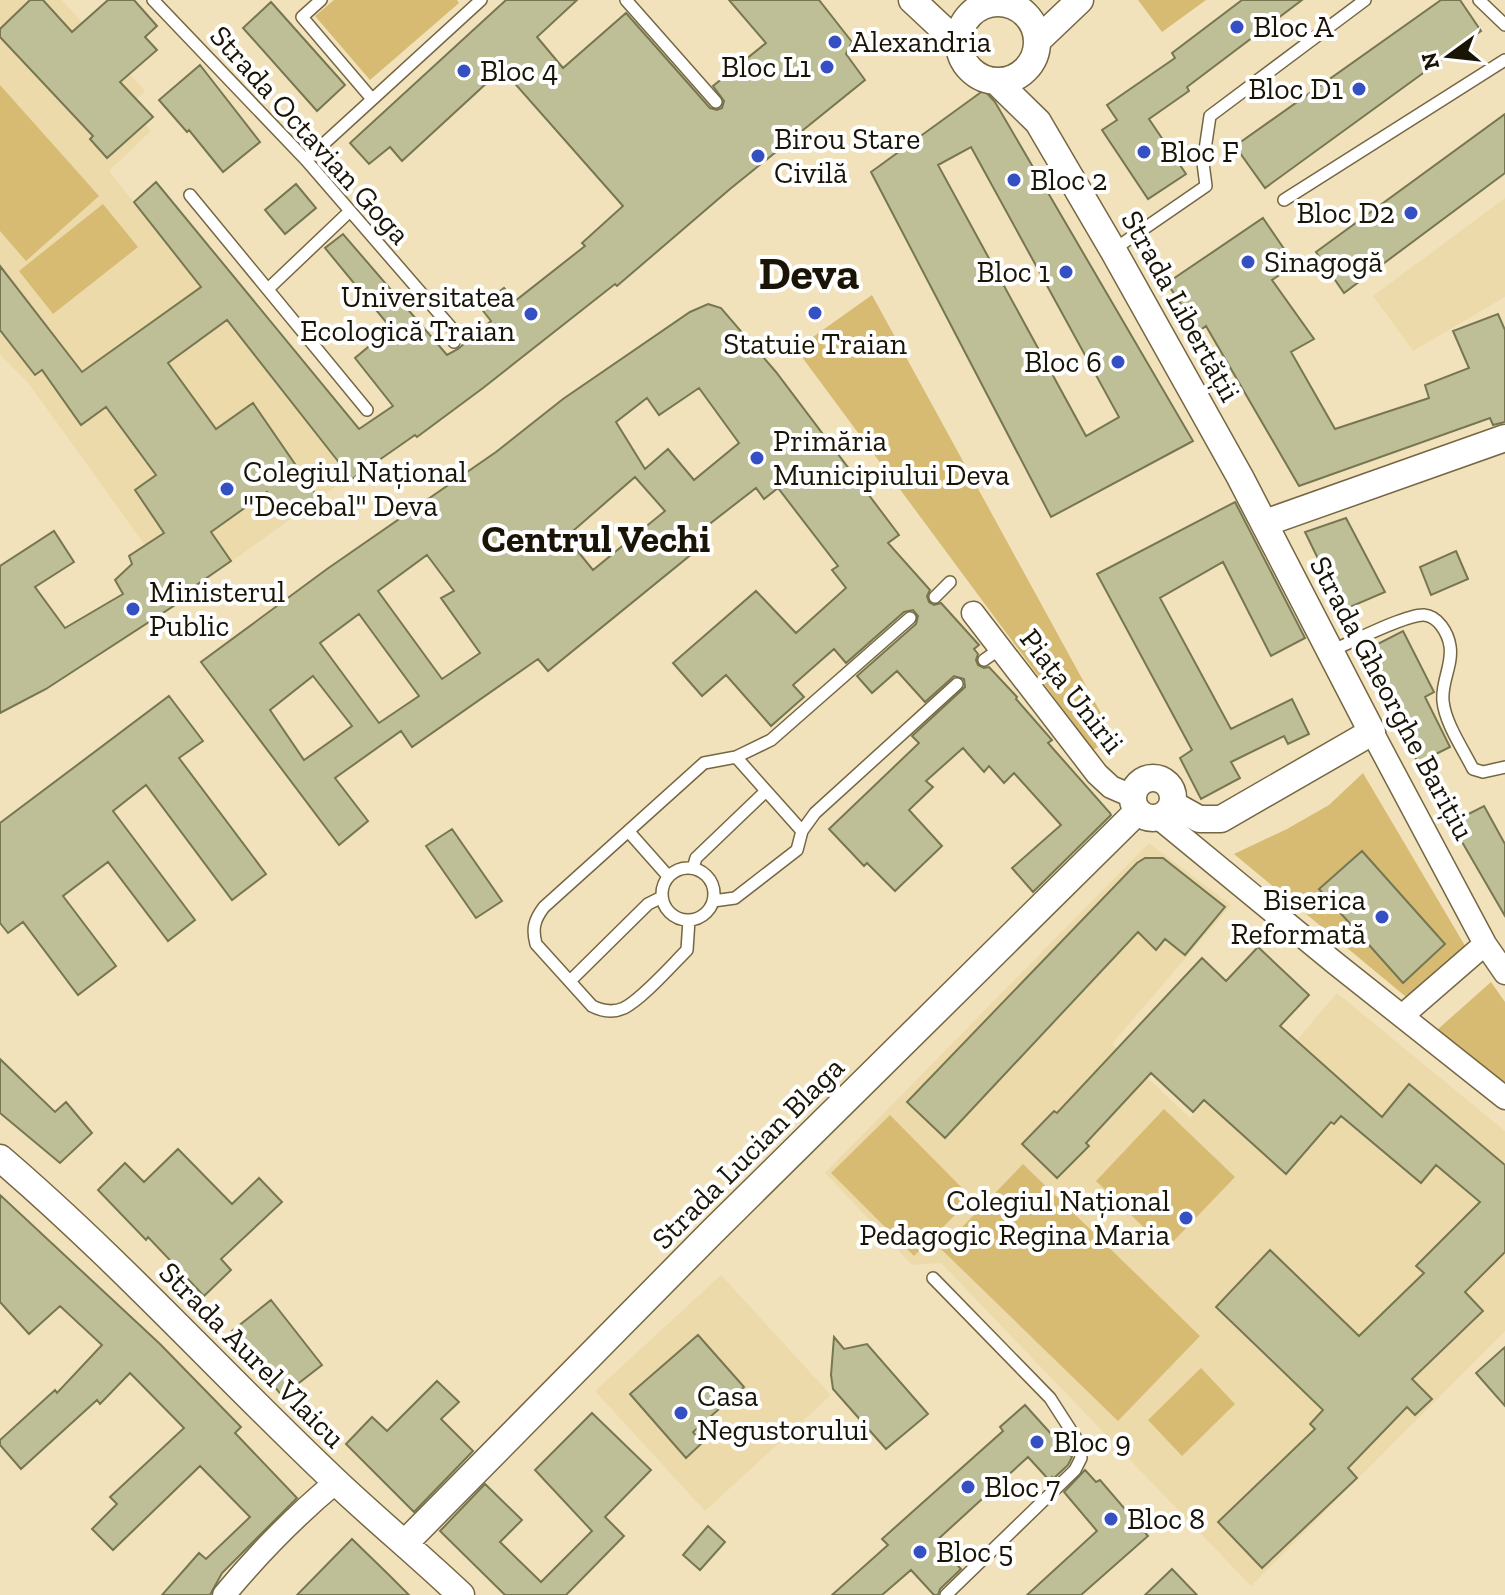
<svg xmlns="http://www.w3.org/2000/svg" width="1505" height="1595" font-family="'Zilla Slab',serif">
<rect width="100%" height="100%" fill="#f2e2bb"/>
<!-- built -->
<path fill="#eddaab" d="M0,0h62l83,91 -16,15 22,25 -42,40 240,306 -167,120 -153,-213 -29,-30z
M1505,198v99l-92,54 -40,-55z
M1149,843l82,62 -119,139 78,74 56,-61 13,-4 24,-26 14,13 40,-47 168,138v200l-254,255 -310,-323 -29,2 -87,-92z
M721,1275l110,120 -126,116 -110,-120z"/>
<!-- green -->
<path fill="#d7bb73" d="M334,0h123l2,3 -89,77 -55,-64z
M1138,0h68l-44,32z
M0,85l99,111 -73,65 -26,-30z
M103,204l35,43 -85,67 -34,-43z
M872,295l242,442 -21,13 -297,-401z
M1363,773l111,188 -57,45 -183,-152 53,-25 42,-24z
M1491,982l14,20v82l-68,-54z
M1164,1109l71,68 -69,72 -70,-68z
M890,1115l82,83 -58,58 -83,-83z
M1023,1164l177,172 -82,85 -177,-172z
M1201,1368l34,36 -53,52 -34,-36z"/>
<!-- building -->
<path fill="#bebf97" stroke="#767751" stroke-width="2" fill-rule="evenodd" d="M30,0h13l29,32 36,-32h26l23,26 -12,11 12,13 -37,32 33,35 -46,41 -17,-19 3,-3 -93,-99v-8z
M506,0h71l-40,37 26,31 63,-55 84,95 7,2 5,-2 2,-7 -11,-15 53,-43 -37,-43h90l33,42 -6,12 19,26 -135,109 -113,97 -2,-2 -132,104 -66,49 -2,-2 -63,44 -125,-159 -59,43 48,66 37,-26 64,93 -31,22 -19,-26 -56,40 20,29 -59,41 3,3 -129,84 -46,24v-147l54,-35 20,31 -39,25 30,41 58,-34 -8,-14 17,-16 -3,-8 35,-23 -29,-43 21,-15 -50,-68 -25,18 -39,-55 -7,5 -35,-45v-64l82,106 119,-85 -67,-85 22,-20 203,247 34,-23 -38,-48 36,-30 -66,-80 18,-14 104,121 11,-6 33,-28 -11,-14 24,-19 11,13 70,-55 -3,-3 41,-37 -121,-137 -100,92 -12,-14 -21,17 -19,-21z
M1242,0h60l-115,87 2,4 -40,28 37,55 -38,25 -46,-69 15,-10 -10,-15 68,-47 -3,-5z
M1441,0h19l21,31 -216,157 -30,-42z
M271,2l74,83 -28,26 -74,-83z
M200,65l60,77 -37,30 -34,-42 -2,2 -28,-32z
M984,90l11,12 198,339 -142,76 -180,-345zM971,147l148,270 -33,19 -148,-271z
M1505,114v59l-161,120 -28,-41z
M296,184l20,24 -31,26 -20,-24z
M1263,218l32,47 -23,15 42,59 -23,13 44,77 94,-31 -4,-13 44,-17 -16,-37 45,-17 7,16v92l-12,3 -3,-7 -191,68 -93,-160 -7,5 -32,-48z
M708,304l13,4 55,64 123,163 -11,8 42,47 -3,6 2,6 5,3 7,-2 38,42 -5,4 4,5 -2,6 2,5 6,3 5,-1 28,30 -1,2 36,41 -4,3 62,70 1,2 -78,77 -21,-24 49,-43 -47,-52 -10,10 -15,-17 -5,6 -21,-24 -37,33 7,6 -24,23 33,36 -47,45 -28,-28 -3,3 -35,-37 90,-86 -7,-7 53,-49 -1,-8 -10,-3 -29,26 -28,-31 -25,22 -15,-17 59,-52 2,-8 -5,-6 -9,2 -58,51 -12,-14 -41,36 11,12 -33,29 -45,-51 -24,21 -29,-33 83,-72 40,42 50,-45 -14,-18 6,-4 -60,-78 -14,11 -8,-11 -71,55 8,10 -145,118 -10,-12 -126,88 -11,-16 -66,47 33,43 -29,24 -138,-183 126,-93 169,-117 67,-53 127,-87zM699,388l40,55 -45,37 -26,-31 -23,20 -29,-47 31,-24 12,17zM635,477l30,34 -72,59 -27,-33zM427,555l27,36 -13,7 39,55 -38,26 -64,-88zM359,614l60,82 -40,27 -59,-80zM313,676l39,50 -48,34 -34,-50z
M1235,502l70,136 -34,18 -48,-94 -63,36 71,131 61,-30 17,35 -21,10 -4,-8 -53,26 9,16 -39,21 -21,-41 12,-8 -95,-176z
M1346,518l39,74 -42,18 -38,-78z
M1456,551l12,28 -37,16 -11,-28z
M1403,631l31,61 -9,5 25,50 -32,16 -56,-111z
M169,696l34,45 -24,17 87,116 -34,26 -86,-115 -33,26 82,109 -27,21 -60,-79 -45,34 53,70 -38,29 -55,-73 -15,11 -8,-10v-100z
M1484,806l21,38v72l-54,-93z
M452,829l50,72 -26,17 -50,-72z
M1362,851l83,93 -42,39 -84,-94z
M1145,858h18l62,49 -40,48 -20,-16 -9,11 -18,-18 -193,206 -38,-36 230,-239z
M1258,947l51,48 -29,31 102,91 27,-33 96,81v87l-40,40 18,19 -71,68 20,20 -17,16 -8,-8 -59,61 9,10 -95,90 -44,-46 97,-93 -5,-5 13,-14 -107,-103 54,-57 89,86 65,-63 -8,-7 64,-64 -44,-37 -15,18 -80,-67 -7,8 -3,-2 -45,52 -82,-74 -11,12 -42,-39 -65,70 3,3 -32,32 -35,-34 32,-33 3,2 145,-155 24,23z
M0,1059l55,53 11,-10 26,31 -32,30 -60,-50z
M178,1149l54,55 27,-26 23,24 -61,57 10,11 -27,26 -56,-59 -2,3 -48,-50 27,-27 19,19z
M0,1195l160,149 81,83 -6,6 62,65 -75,75 -12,22h-48l37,-42 7,6 44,-42 -50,-51 -87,84 -21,-21 25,-25 -7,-7 74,-69 -54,-55 -30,31 -3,-4 -76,69 -21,-24v-5l55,-50 2,3 45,-48 -42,-39 -31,28 -29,-32z
M271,1300l51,65 -40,31 -50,-65z
M698,1335l46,52 -51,45 9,11 -16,15 -56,-64z
M834,1337l10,12 23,-5 61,70 -42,35 -53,-60 -2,-14z
M1505,1347v59l-29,-33z
M437,1381l22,21 -18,17 32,32 -59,61 -68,-68 26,-27 15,14z
M1025,1405l47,52 -4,8 -15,14 -1,-2 -3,3 -21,-23 -93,85 26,27 -21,20 -2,6h-4l-23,-25 -29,25h-50l56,-50 -6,-6 121,-108 -3,-4z
M592,1413l59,57 -46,47 19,19 -58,59h-61l-65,-64 45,-47 37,36 -22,22 41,40 51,-51 -57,-61z
M1085,1470l11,12 4,-2 48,56 -67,59h-54l70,-64 -33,-39z
M708,1526l17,16 -25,28 -17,-15z
M352,1539l37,36 20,20h-112z
M1172,1569l25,26h-52z"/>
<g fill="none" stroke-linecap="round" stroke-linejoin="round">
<!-- service casing -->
<g stroke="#756743" stroke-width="14">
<path id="service" d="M153,0l153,160 149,172 -1,10
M321,0l-19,17 70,82
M626,0l90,102
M1479,0l26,25
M306,160l175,-160
M190,195l177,215
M1284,200l221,-140
M1113,250l93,-64 -3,-23 7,-47 155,-116
M268,289l82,-78
M935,597l15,-15
M1331,651c19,-8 75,-37 93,-36 14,1 24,18 26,31 3,19 -9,36 -7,55 2,22 20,48 30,68l10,3 22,-5
M984,660l17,-12
M736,757l66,74
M629,832l39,44
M693,868l3,-10 70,-67
M662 894a26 26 0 1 1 52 0a26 26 0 1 1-52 0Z
M713,901l22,-3 62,-48 5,-19 13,-18 142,-129
M689,920l-2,30c-16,16 -45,49 -63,58 -11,5 -22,3 -32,-2l-56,-62c-4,-15 -2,-24 8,-37l160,-144 32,-6 35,-17 139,-122
M570,981l78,-77 14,-7
M933,1278l117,120 29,45 2,15 -6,12 -129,125"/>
</g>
<!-- minor casing -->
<g stroke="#756743" stroke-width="25">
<path id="minor" d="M973,613l124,161 14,13 21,9
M1372,732l113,212 20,29
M1159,818l176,145 170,135
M1402,1016l83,-72
M224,1595c34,-41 71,-79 112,-113"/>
</g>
<!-- tertiary casing -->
<g stroke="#756743" stroke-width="29">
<path id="tertiary" d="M912,0l47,44
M959 42a39 39 0 1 1 78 0a39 39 0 1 1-78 0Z
M1038,40l42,-40
M997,82l41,40 75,128 127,227 132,255 -151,87h-22l-27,-15
M1265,523l240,-85
M1133 798a20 20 0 1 1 40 0a20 20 0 1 1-40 0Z
M0,1158c118,101 222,216 334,322 41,39 86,76 127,115
M406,1542l306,-310 425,-420"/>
</g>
<!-- service -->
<use href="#service" stroke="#fff" stroke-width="11"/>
<!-- minor -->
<use href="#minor" stroke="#fff" stroke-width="22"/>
<!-- tertiary -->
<use href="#tertiary" stroke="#fff" stroke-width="26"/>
</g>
<!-- markers -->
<g fill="#3550c2" stroke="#fff" stroke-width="3">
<circle cx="1237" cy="27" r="8"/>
<circle cx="835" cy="42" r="8"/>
<circle cx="827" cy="67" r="8"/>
<circle cx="464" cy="71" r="8"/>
<circle cx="1359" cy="89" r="8"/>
<circle cx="1144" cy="152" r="8"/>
<circle cx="758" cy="156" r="8"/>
<circle cx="1014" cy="180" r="8"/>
<circle cx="1411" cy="213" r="8"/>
<circle cx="1248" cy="262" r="8"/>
<circle cx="1066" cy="272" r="8"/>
<circle cx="815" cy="313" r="8"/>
<circle cx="531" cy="314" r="8"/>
<circle cx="1118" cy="362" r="8"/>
<circle cx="757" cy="458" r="8"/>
<circle cx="227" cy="489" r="8"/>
<circle cx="133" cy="609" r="8"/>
<circle cx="1382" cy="917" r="8"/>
<circle cx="1186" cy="1218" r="8"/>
<circle cx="681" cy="1413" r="8"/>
<circle cx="1037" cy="1442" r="8"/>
<circle cx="968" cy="1487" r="8"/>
<circle cx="1111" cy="1519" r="8"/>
<circle cx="920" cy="1552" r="8"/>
</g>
<g text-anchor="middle" stroke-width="8" stroke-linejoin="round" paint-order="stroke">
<!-- poi labels -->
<g font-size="30" fill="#191406" stroke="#fff" text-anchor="start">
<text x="1253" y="37">Bloc A</text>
<text x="851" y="52">Alexandria</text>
<text x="811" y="77" text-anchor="end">Bloc L1</text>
<text x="480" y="81">Bloc 4</text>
<text x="1343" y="99" text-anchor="end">Bloc D1</text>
<text x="774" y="149">Birou Stare<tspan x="774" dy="34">Civilă</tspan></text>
<text x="1160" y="162">Bloc F</text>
<text x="1030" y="190">Bloc 2</text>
<text x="1395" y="223" text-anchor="end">Bloc D2</text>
<text x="1264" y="272">Sinagogă</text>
<text x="1050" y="282" text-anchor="end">Bloc 1</text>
<text x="515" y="307" text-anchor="end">Universitatea<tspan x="515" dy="34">Ecologică Traian</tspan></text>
<text x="815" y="354" text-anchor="middle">Statuie Traian</text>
<text x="1102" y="372" text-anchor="end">Bloc 6</text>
<text x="773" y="451">Primăria<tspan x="773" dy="34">Municipiului Deva</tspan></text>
<text x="243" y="482">Colegiul Național<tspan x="243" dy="34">"Decebal" Deva</tspan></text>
<text x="149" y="602">Ministerul<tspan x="149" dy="34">Public</tspan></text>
<text x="1366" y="910" text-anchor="end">Biserica<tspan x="1366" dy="34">Reformată</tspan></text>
<text x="1170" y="1211" text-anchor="end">Colegiul Național<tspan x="1170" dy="34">Pedagogic Regina Maria</tspan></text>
<text x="697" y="1406">Casa<tspan x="697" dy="34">Negustorului</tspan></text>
<text x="1053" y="1452">Bloc 9</text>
<text x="984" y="1497">Bloc 7</text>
<text x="1127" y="1529">Bloc 8</text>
<text x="936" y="1562">Bloc 5</text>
</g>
<!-- street labels -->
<g font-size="30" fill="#191406" stroke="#fff">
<text transform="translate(310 135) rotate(48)" y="10">Strada Octavian Goga</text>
<text transform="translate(1181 306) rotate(61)" y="10">Strada Libertății</text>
<text transform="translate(1072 691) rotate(52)" y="10">Piața Unirii</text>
<text transform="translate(1392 698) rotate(62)" y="10">Strada Gheorghe Barițiu</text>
<text transform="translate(748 1153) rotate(-45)" y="10">Strada Lucian Blaga</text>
<text transform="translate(252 1355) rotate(45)" y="10">Strada Aurel Vlaicu</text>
</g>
<!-- district labels -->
<g font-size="38" font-weight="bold" fill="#191406" stroke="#fff">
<text x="596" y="552">Centrul Vechi</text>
</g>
<!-- town labels -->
<g font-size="46" font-weight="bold" fill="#191406" stroke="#fff">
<text x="809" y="289">Deva</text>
</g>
</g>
<!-- north arrow -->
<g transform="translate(1449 56) rotate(255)" stroke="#ffffff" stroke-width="6" paint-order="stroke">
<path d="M0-6L14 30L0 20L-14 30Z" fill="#191406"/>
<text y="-12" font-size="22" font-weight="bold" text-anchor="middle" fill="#191406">N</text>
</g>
</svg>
